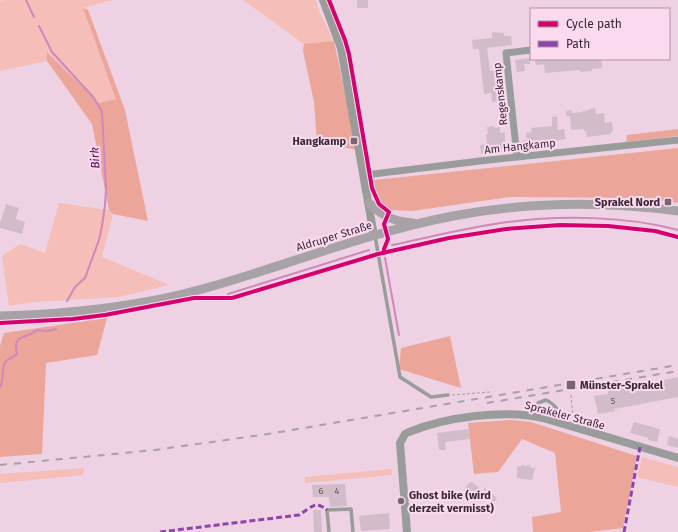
<svg xmlns="http://www.w3.org/2000/svg" width="678" height="532" font-family="'Fira Sans',sans-serif">
<rect width="100%" height="100%" fill="#eed2e4"/>
<!-- green -->
<path fill="#f5beb8" d="M4,0h109l-30,8 34,91 -18,4 -51,-51 -1,9 -47,10v-70z
M243,0h73l3,11 15,30 -30,3z
M59,203l50,7 4,4 -11,43 67,28 -50,12 -85,5 -25,4 -7,-50 18,-12 25,9z
M642,457l36,10v20l-41,-10z
M84,468l-1,7 -83,8v-9z
M391,469l1,6 -87,8v-6z"/>
<!-- forest -->
<path fill="#eba599" d="M83,8l5,2 37,100 23,111 -35,-7 -4,-4 -17,-86 -45,-63v-9l52,51 17,-4z
M334,41l23,109 -40,-8 -3,-40 -11,-51 1,-7z
M678,129v7l-52,6 1,-7z
M678,148v55l-34,-5 -134,-1 -98,14 -22,-1 -14,-11 -2,-19z
M107,318l-10,37 -51,8 -4,91 -42,3v-111l4,-13z
M450,336l11,52 -62,-19 2,-21z
M510,420l21,2 106,34 -14,72 -33,4h-57l-1,-15 29,-5 -6,-59 -33,-14 -24,33 -24,2 -6,-51z"/>
<g fill="none" stroke-linecap="round" stroke-linejoin="round">
<!-- stream -->
<path stroke="#cf88ba" stroke-width="2" d="M26,0l8,17
M39,26l13,26 42,46 8,14 4,77 -1,16 -3,21 -3,14 -14,38 -10,9 -8,14
M392,245c38,-8 77,-18 116,-23 52,-7 119,-6 170,8
M385,258l14,77
M228,294l141,-44
M0,387c5,-8 0,-18 6,-26 3,-3 8,-4 11,-7 -5,-21 8,-14 20,-24l10,1 9,-2"/>
</g>
<!-- building -->
<path fill="#d2bcca" d="M357,0h11v8h-11z
M492,32l12,1v3h7l1,9 -25,3 3,23 6,-1 3,22h3l1,9 -11,1 -1,-9 -7,1 -5,-45h-6l-1,-9 20,-2z
M530,58v6h-6l1,7 -8,1 -2,-12z
M535,59h66l1,9 -10,1v2l-12,1v-2l-35,3 -1,-9 -8,1z
M595,108l1,6 8,-1 1,10 7,-1 1,9 -2,1v2l-24,3 -1,-6h-2v-2l-13,1 -1,-14h-4v-5l5,-1 1,3 10,-1v-1l8,-1 -1,-1z
M557,116l1,14 6,-1 2,10 -32,5v4l-11,1 -1,-8 5,-1 -1,-7 6,-1 -1,-4 21,-2v-9z
M494,126v2l6,-1v6l5,-1v19l-24,3 -1,-9 7,-1 -1,-10h2l-1,-7z
M6,204l13,4 -3,11 9,3 -3,12 -22,-6v-5z
M678,377v20l-64,12 1,2 -17,3 -4,-18 14,-2v-4z
M634,422l26,7 -3,13 -9,-2v-2l-18,-5z
M468,429l2,10 -25,3 1,8h-7l-2,-17z
M669,436l9,3v9l-11,-3z
M521,465l10,1 -1,2h5l-3,12 -15,-2v-12l4,1z
M472,482l12,10v-5l13,11 -4,5 -7,-5h-7l-2,-2 -2,1 -10,-9 4,-5z
M345,484l2,22 -17,1 -1,-10h-16l-1,-12z
M313,510h8l1,22h-8z
M389,513l1,16 -29,2 -2,-15z"/>
<g fill="none" stroke-linecap="round" stroke-linejoin="round">
<!-- path -->
<path stroke="#a39ea2" stroke-width="1" stroke-dasharray="3 2" stroke-linecap="butt" d="M452,395l38,-3
M571,395l2,23"/>
<!-- service -->
<path stroke="#999c9b" stroke-width="3.5" d="M375,236l25,141 31,20 17,-2
M532,415l6,-12 8,-3c9,4 16,15 20,24
M329,532l-2,-22 24,-1 2,23"/>
<!-- minor -->
<path stroke="#999c9b" stroke-width="7" d="M517,157l-11,-104 25,-3
M365,175l115,-14 198,-21"/>
<!-- tertiary -->
<path stroke="#999c9b" stroke-width="8" d="M323,0l18,48 33,188
M407,532l-7,-89 5,-9 4,-2c37,-15 95,-23 134,-14l135,40"/>
<!-- secondary -->
<path stroke="#a6a2a5" stroke-width="9" d="M369,203c15,14 24,18 44,20
M0,316c69,-2 139,-9 206,-28 82,-23 163,-56 247,-72 74,-14 151,-15 225,-5"/>
<!-- rail -->
<path stroke="#a8a0a6" stroke-width="2" stroke-dasharray="7 7" stroke-linecap="butt" d="M487,403l191,-32
M0,465l155,-15 113,-16 410,-69"/>
<!-- quiet -->
<path stroke="#8e44ad" stroke-width="3" stroke-dasharray="6 3" stroke-linecap="butt" d="M160,532l139,-17c13,-8 16,-15 28,-5
M624,532l16,-85"/>
<!-- cycleway casing -->
<g stroke="#fbdaef" stroke-width="6">
<path id="cycleway" d="M329,0l16,40 4,14 23,134 7,16 10,8 -5,12 4,15 -4,10v4
M0,323l73,-4 32,-4 89,-17h38l146,-44 71,-16 57,-9 54,-4 48,1 47,5 23,6"/>
</g>
<!-- cycleway -->
<use href="#cycleway" stroke="#d6006c" stroke-width="4"/>
</g>
<!-- markers -->
<g fill="#7a6372" stroke="#fbdaef" stroke-width="1.5">
<rect x="350" y="137" width="8" height="8" rx="2"/>
<rect x="664" y="198" width="8" height="8" rx="2"/>
<rect x="566" y="380" width="10" height="10" rx="2"/>
<circle cx="401" cy="501" r="4"/>
</g>
<g text-anchor="middle" stroke-width="4" stroke-linejoin="round" paint-order="stroke">
<!-- number labels -->
<g font-size="9" fill="#624d5a">
<text x="613" y="404">5</text>
<text x="321" y="494">6</text>
<text x="337" y="494">4</text>
</g>
<!-- street labels -->
<g font-size="11" fill="#3b2734" stroke="#fbdaef">
<text transform="translate(500 94) rotate(-96)" y="4">Regenskamp</text>
<text transform="translate(520 146) rotate(-6)" y="4">Am Hangkamp</text>
<text transform="translate(334 236) rotate(-17)" y="4">Aldruper Straße</text>
<text transform="translate(565 415) rotate(15)" y="4">Sprakeler Straße</text>
</g>
<!-- poi labels -->
<g font-size="11" font-weight="bold" fill="#3b2734" stroke="#fbdaef" text-anchor="end">
<text x="346" y="145">Hangkamp</text>
<text x="660" y="206">Sprakel Nord</text>
<text x="580" y="389" text-anchor="start">Münster-Sprakel</text>
<text x="409" y="499" text-anchor="start">Ghost bike (wird<tspan x="409" dy="13">derzeit vermisst)</tspan></text>
</g>
<!-- water labels -->
<g font-size="12" font-style="italic" fill="#570045" stroke="#fbdaef">
<text transform="translate(95 158) rotate(-93)" y="4">Birk</text>
</g>
</g>
<!-- legend -->
<rect x="530" y="8" width="140" height="52" fill="#fbdaef" stroke="#ae92a4"/>
<rect x="538" y="21" width="20" height="6" fill="#d6006c" stroke="#ae92a4"/>
<text x="566" y="28" font-size="12" fill="#3b2734">Cycle path</text>
<rect x="538" y="41" width="20" height="6" fill="#8e44ad" stroke="#ae92a4"/>
<text x="566" y="48" font-size="12" fill="#3b2734">Path</text>
</svg>
